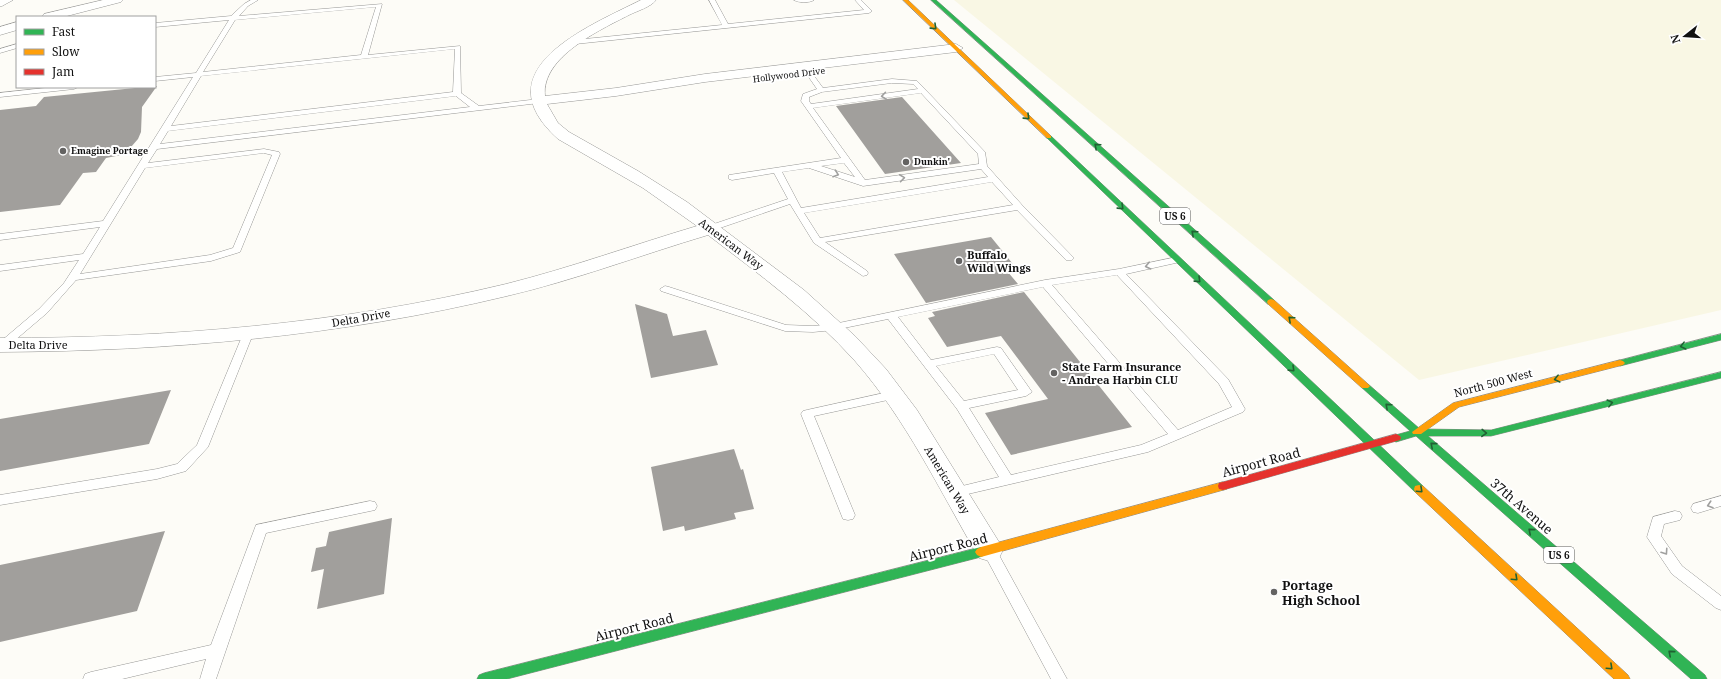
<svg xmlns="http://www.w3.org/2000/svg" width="1721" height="679" font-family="'Noto Serif',serif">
<rect width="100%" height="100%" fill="#fdfcf7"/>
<!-- farmland -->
<path fill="#f9f7e4" d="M954,0h767v310l-302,70z"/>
<!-- building -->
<path fill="#a19f9c" d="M155,86h2l-15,21 -1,25 -3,7 -7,8 -10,8 -15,3 -10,14 -13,1 -23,32 -60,7v-102l36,-4 8,-9z
M902,97l59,66 -76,11 -49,-68z
M991,237l26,32 -10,2 11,13 -92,19 -32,-49z
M1024,292l108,135 -121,28 -26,-42 63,-14 -47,-63 -54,11 -19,-29 7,-2 -3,-4z
M635,304l32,10 6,22 33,-6 12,35 -67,13z
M171,390l-22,54 -149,27v-52z
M734,449l7,21 2,-1 11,40 -20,4 2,6 -51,12 -1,-5 -21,5 -12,-64z
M392,518l-8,76 -67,15 7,-40 -13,3 5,-24 10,-2 3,-14z
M165,531l-28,80 -137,31v-77z"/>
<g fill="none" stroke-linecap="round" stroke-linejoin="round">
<!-- lane casing -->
<g stroke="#979795" stroke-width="1">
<path id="lane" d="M251,0h7l-10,6 -9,10 143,-12 -14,51 92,-9 1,47 18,13 60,-7 4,2 -4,2 -382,46 -9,14 116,-14 15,3 1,2 -40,98 -29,9 -135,19 -29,33 -40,34 -7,1v-6l39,-33 25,-26 15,-23 -79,11v-6l83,-11 17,-27 -100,13v-6l103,-13 90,-144 -38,4v-4l41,-4 33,-53 -74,7v-4l76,-7 13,-12zM376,7l-15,48 -158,17 32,-52zM455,49l-2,43 -282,34 30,-50zM456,96l14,11 -310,37 8,-13zM264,153l8,2 -39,93 -23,7 -130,19 65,-106z
M709,0h6l13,24 136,-14 -9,-10h6l11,11 -3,2 -294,31 -3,-2 3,-2 147,-15z
M794,0h20c-4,3 -16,3 -20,0z
M17,44v4l-17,5v-4z
M802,65h4l17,23 69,-9 25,2 68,71 2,14 35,39 50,51 2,2 -2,2h-6l-49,-50 -192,32 42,29 1,2 -1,2 -4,1 -49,-33 -24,-39 -76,26h-6v-4l80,-27 -14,-26 -42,7 -3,-1v-4l112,-17 -40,-57 2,-7 14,-5 -16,-23zM892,83l21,1 5,5 -107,15 -2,-3v-4l13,-5zM921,93l57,61 1,10 -114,16 -52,-72zM844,163l11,14 -34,-11zM809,168l54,18 118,-17 7,8 -187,31 -19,-36zM992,182l21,23 -193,33 -16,-25z
M54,87h24l-4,2 -74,8v-4z
M1177,257l5,3 -2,2 -54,12 102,105 17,30 -2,3 -95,40 -193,45 -5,-2 -2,-3 2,-3 49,-12 -42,-68 -69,-90 -54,11 -21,2 -28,-1 -124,-40 -1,-2 5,-3 4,1 117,38 27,1 21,-2 211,-44 74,-11zM1117,275l102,109 13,23 -54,23 -126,-145zM1043,287l125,147 -27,11 -130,30 -42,-67 57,-12 6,-4 -31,-44 -4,-1 -66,13 -33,-43zM994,354l24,36 -54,11 -28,-35z
M248,331l5,3 -45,113 -22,24 -29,8 -157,26v-10l157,-26 20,-5 20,-19 46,-111z
M893,391l4,1 2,3 -2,3 -83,18 41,99 -2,4 -5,1 -5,-1 -42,-105 2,-3 4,-1z
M1721,496v10l-23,7 -5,-1 -2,-4 2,-4z
M370,501l5,1 2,4 -2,4 -109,23 -50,146h-16l6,-20 -84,20h-39l2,-5 6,-2 120,-27 45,-120z
M1675,511l5,1 2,4 -2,4 -16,4 -3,12 21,30 39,30v14l-5,-2 -44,-34 -25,-37 6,-20z
M989,544l5,2 73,133h-16l-69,-129 2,-4z"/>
</g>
<!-- street casing -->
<g stroke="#979795" stroke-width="1">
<path id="street" d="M0,0h13l-11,6h-2z
M103,0h20l-2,2 -58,15h-21l2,-3z
M641,0h15c-5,7 -19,11 -27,15 -29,15 -88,42 -84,81l71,-8 89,-14 251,-30 7,4 -7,4 -251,30 -89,14 -69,8 11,19 11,9 69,39 49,31 117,88 51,46 31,33 31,41 82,132 4,8 -4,8 -10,3 -10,-3c-39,-67 -73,-139 -124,-197 -43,-48 -96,-87 -147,-126 -67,20 -133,45 -201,61 -167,40 -336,55 -507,56v-14c170,0 340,-14 506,-54 64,-16 127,-39 191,-58l-54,-38 -85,-49c-77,-69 29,-112 83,-139z
M17,22v8l-17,5v-8z"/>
</g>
<!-- fast casing -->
<g stroke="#8e8d8b" stroke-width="1">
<path id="fast" d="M931,0h5l338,300 1,2 -1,2h-6z
M1049,135l2,1 372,350 1,3 -1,3 -4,1 -4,-1 -368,-354 -1,-1z
M1721,334v6l-101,26 -5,-3 2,-2z
M1721,372v6l-230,58h-63l277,239 2,4h-16l-275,-243 -20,6 -4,-2 -1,-2 1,-2 18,-5 -50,-45 2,-2h6l52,45 71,1z
M981,547l4,2 2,3 -2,3 -4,2 -474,122h-30l2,-4 5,-2z"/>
</g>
<!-- slow casing -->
<g stroke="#8e8d8b" stroke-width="1">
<path id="slow" d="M903,0h5l143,136v2h-4z
M1271,299l3,1 94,84 2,2 -2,2h-6l-94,-84 -1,-2 1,-2z
M1620,360l3,1 2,2 -2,2 -164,42 -38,27h-8l-1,-2 41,-29z
M1223,482l4,1 1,3 -1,3 -246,68 -4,-2 -2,-3 2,-3 4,-2z
M1419,485l4,1 205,189 2,4h-16l-199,-187 -1,-3 1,-3z"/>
</g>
<!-- jam casing -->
<g stroke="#8e8d8b" stroke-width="1">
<path id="jam" d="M1396,434l4,2 1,2 -1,2 -177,50 -4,-1 -1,-3 1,-3 4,-1z"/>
</g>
<!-- lane -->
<use href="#lane" fill="#fffffe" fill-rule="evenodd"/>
<!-- street -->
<use href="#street" fill="#fffffe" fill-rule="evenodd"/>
<!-- fast -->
<use href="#fast" fill="#30b455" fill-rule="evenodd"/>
<!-- slow -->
<use href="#slow" fill="#ff9f0a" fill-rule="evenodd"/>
<!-- jam -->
<use href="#jam" fill="#e5322d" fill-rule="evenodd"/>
</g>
<!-- one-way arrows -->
<defs><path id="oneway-chevron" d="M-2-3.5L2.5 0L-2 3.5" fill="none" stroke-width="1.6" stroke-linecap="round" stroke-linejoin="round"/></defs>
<g stroke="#206233">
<use href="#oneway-chevron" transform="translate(934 27) rotate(44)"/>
<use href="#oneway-chevron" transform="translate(1027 117) rotate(44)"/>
<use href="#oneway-chevron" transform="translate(1097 146) rotate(-138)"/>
<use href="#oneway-chevron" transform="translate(1121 207) rotate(44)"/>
<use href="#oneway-chevron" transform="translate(1194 233) rotate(-138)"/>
<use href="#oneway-chevron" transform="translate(1198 280) rotate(44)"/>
<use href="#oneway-chevron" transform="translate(1291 319) rotate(-138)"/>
<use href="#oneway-chevron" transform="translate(1683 346) rotate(166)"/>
<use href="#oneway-chevron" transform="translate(1292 369) rotate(44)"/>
<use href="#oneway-chevron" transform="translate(1557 379) rotate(166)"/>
<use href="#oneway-chevron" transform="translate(1610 403) rotate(-14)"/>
<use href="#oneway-chevron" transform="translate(1388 406) rotate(-138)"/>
<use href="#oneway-chevron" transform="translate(1484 433) rotate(2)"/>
<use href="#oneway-chevron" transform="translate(1433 445) rotate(-139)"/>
<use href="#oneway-chevron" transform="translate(1420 490) rotate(43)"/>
<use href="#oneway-chevron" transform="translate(1531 531) rotate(-139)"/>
<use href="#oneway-chevron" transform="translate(1515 578) rotate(43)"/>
<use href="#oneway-chevron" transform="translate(1671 653) rotate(-139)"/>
<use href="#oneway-chevron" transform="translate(1610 667) rotate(43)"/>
</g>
<g stroke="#a0a09f">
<use href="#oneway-chevron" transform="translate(884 96) rotate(172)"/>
<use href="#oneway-chevron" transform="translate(836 174) rotate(19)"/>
<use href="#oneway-chevron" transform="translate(902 178) rotate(-8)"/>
<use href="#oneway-chevron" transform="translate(1148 266) rotate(167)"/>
<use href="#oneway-chevron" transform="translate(1710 505) rotate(162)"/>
<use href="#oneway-chevron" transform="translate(1665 552) rotate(56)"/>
</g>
<!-- markers -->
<g fill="#646362" stroke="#fff" stroke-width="1.5">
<circle cx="63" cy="151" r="4"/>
<circle cx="906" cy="162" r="4"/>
<circle cx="959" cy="261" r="4"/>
<circle cx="1054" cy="373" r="4"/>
<circle cx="1274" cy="592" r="4"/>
</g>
<g text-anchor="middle" stroke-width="4" stroke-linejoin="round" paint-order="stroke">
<!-- far-street labels -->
<g font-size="9" fill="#111" stroke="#fff">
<text transform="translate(789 75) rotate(-7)" y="3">Hollywood Drive</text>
</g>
<!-- far-poi labels -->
<g font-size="9" font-weight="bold" fill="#111" stroke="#fff" text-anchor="start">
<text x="71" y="154">Emagine Portage</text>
<text x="914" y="165">Dunkin'</text>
</g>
<!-- shield labels -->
<g fill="#fff" stroke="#585858" stroke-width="1">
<rect x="1160" y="208" width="30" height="16" rx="3"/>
<rect x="1544" y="547" width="30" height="16" rx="3"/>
</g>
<g font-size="10" font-weight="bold" fill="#111">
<text x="1175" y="220">US 6</text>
<text x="1559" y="559">US 6</text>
</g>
<!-- street labels -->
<g font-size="11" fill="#111" stroke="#fff">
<text transform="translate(731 244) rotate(37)" y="4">American Way</text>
<text transform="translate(361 318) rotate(-10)" y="4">Delta Drive</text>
<text x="38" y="349">Delta Drive</text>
<text transform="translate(1493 383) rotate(-15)" y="4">North 500 West</text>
<text transform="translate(947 480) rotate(59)" y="4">American Way</text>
</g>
<!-- poi labels -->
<g font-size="11" font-weight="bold" fill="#111" stroke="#fff" text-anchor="start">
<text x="967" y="259">Buffalo<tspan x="967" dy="13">Wild Wings</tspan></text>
<text x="1062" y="371">State Farm Insurance<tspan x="1062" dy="13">- Andrea Harbin CLU</tspan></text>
</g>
<!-- near-street labels -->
<g font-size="13" fill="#111" stroke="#fff">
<text transform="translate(1261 462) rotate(-15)" y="5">Airport Road</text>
<text transform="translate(1522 506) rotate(41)" y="5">37th Avenue</text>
<text transform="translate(948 547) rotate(-14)" y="5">Airport Road</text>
<text transform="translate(634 627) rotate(-14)" y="5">Airport Road</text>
</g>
<!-- near-poi labels -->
<g font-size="13" font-weight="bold" fill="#111" stroke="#fff" text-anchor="start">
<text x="1282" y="590">Portage<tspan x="1282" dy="15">High School</tspan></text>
</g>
</g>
<!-- legend -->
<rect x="16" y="16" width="140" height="72" fill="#ffffff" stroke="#a0a0a0"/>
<rect x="24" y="29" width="20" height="6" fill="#30b455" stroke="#a0a0a0"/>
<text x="52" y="36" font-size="12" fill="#111111">Fast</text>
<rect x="24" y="49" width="20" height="6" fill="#ff9f0a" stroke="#a0a0a0"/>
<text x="52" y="56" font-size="12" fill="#111111">Slow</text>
<rect x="24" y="69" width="20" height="6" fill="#e5322d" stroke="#a0a0a0"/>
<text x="52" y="76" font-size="12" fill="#111111">Jam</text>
<!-- north arrow -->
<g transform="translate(1685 36) rotate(253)" stroke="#ffffff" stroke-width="3" paint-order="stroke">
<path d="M0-3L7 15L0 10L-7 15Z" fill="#111111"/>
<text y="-6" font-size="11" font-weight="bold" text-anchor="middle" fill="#111111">N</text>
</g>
</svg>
